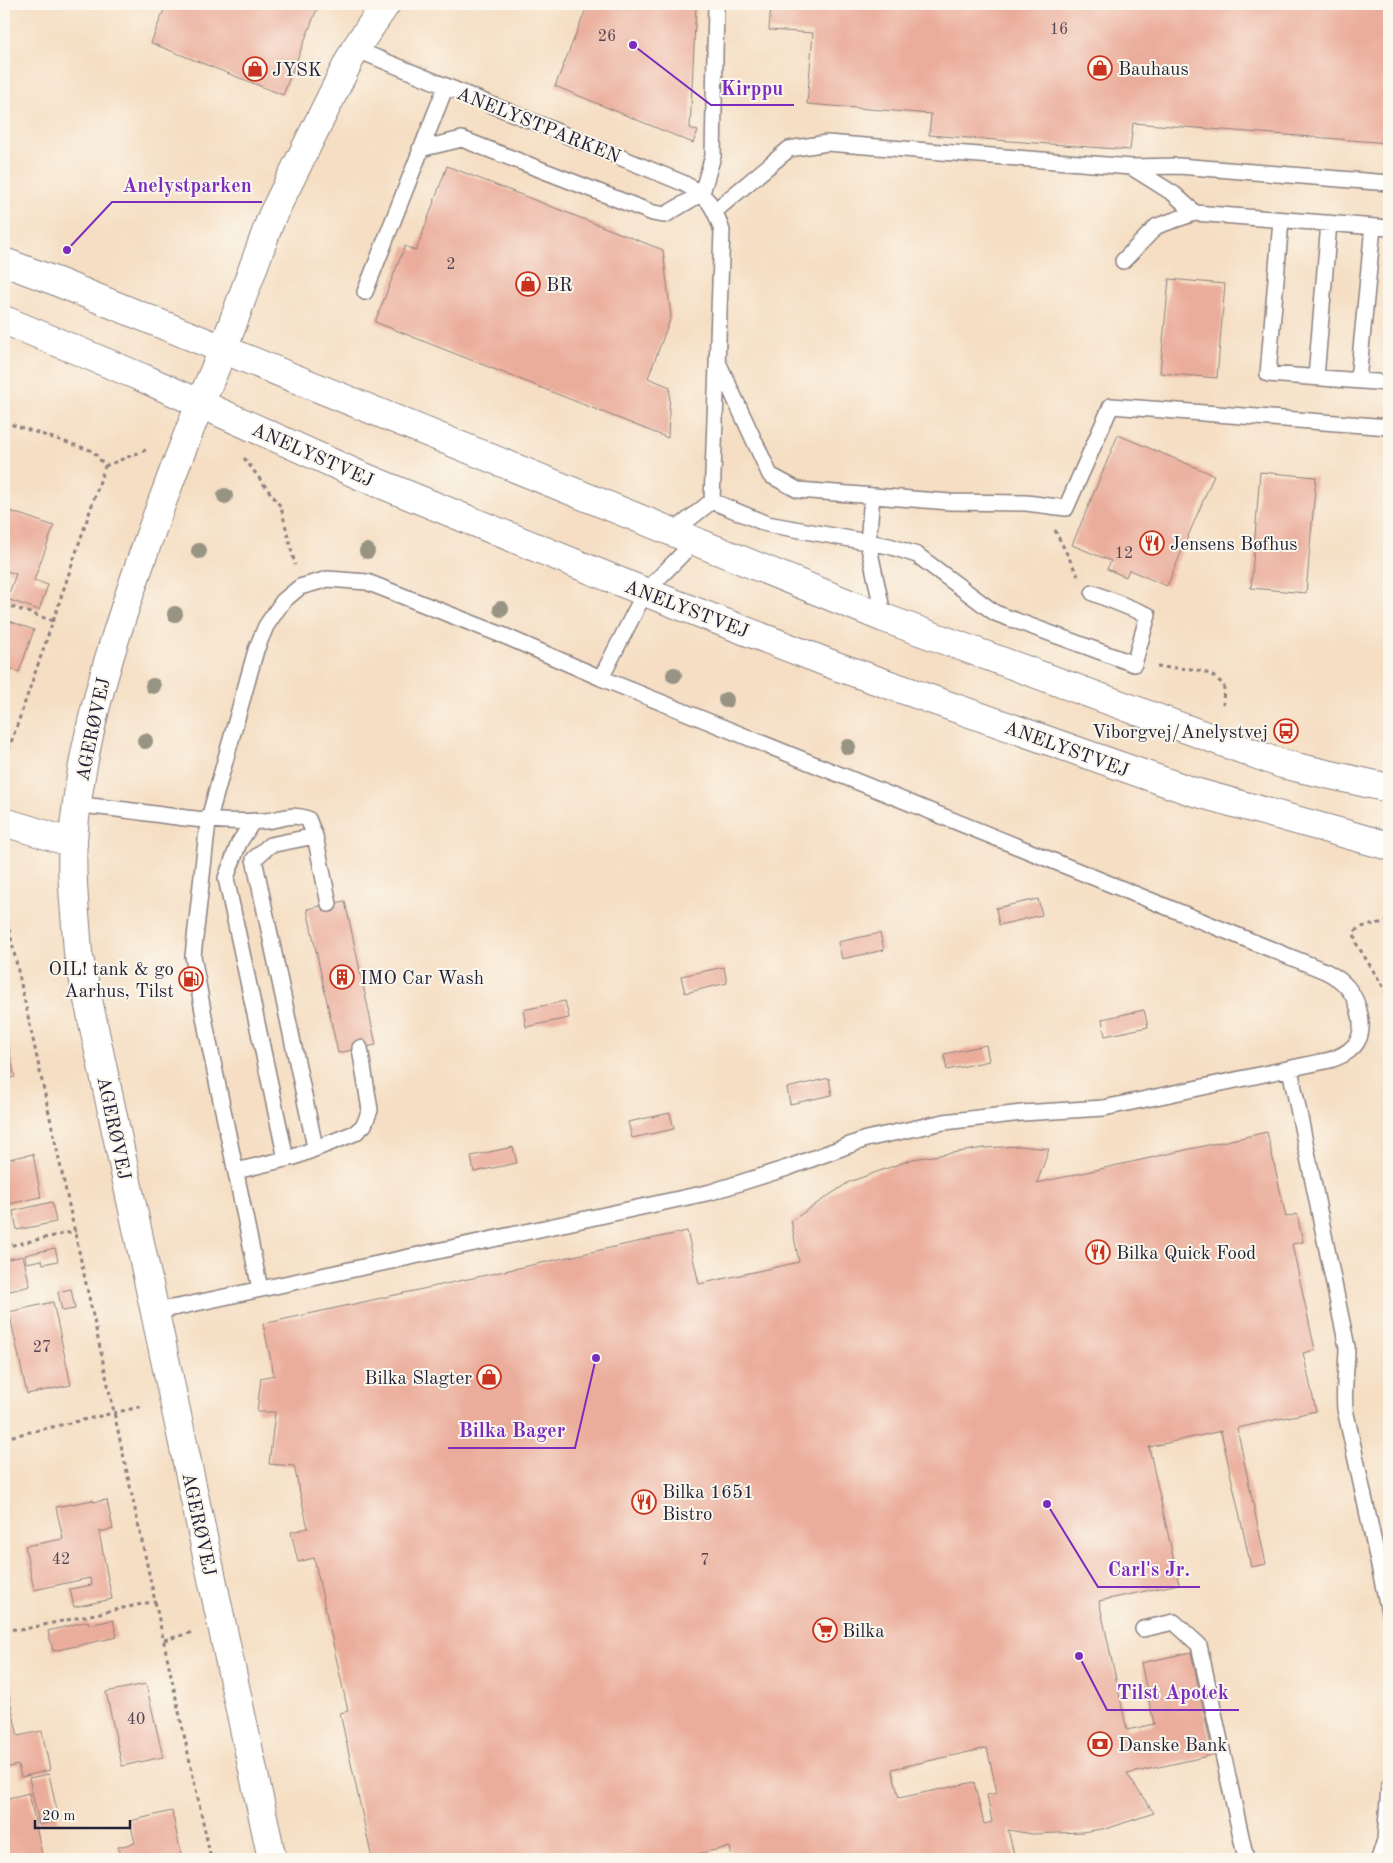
<svg xmlns="http://www.w3.org/2000/svg" width="1393" height="1863" font-family="'Old Standard TT',serif">
<rect width="100%" height="100%" fill="#fbf7ec"/>
<filter id="ink" filterUnits="userSpaceOnUse"><feTurbulence type="fractalNoise" baseFrequency=".02" numOctaves="2"/><feDisplacementMap in="SourceGraphic" scale="10" xChannelSelector="R" yChannelSelector="G"/><feConvolveMatrix kernelMatrix="1 2 1 2 8 2 1 2 1" color-interpolation-filters="sRGB"/></filter>
<filter id="wash" filterUnits="userSpaceOnUse"><feTurbulence type="fractalNoise" baseFrequency=".0096" numOctaves="4" result="noise"/><feDisplacementMap in="SourceGraphic" scale="20" xChannelSelector="R" yChannelSelector="G"/><feGaussianBlur stdDeviation="1.12" result="paint"/><feColorMatrix in="noise" values="0 0 0 0 0 0 0 0 0 0 0 0 0 0 0 0 0 1.4 0 .05"/><feComposite in="paint" operator="in"/></filter>
<g filter="url(#wash)">
<rect width="100%" height="100%" fill="#f5dec3"/>
<g id="blocks">
<!-- building -->
<path fill="#ebad9b" fill-rule="evenodd" d="M166,4h153l-36,91 -132,-52z
M588,4h108l-6,124 8,3 -5,12 -138,-57z
M771,4h618v139l-256,-20 -3,27 -201,-15 2,-21 -124,-10 6,-71 -44,-3z
M447,166l216,84 8,67 -23,61 22,9 -2,51 -293,-116 30,-76 11,5z
M1169,279l56,5 -8,94 -57,-5z
M1118,435l96,40 -47,111 -38,-16 -3,7 -19,-8 4,-8 -39,-16z
M1260,472l56,5 -10,116 -55,-5z
M10,511l44,15 -20,54 14,5 -9,25 -32,-11 9,-25 -12,-4v-40z
M4,619l30,11 -15,42 -15,-6v-9l5,-13 -5,-2z
M1038,899l4,16 -43,10 -3,-17z
M345,901l31,144 -38,8 -31,-144z
M880,933l4,17 -42,9 -4,-17z
M724,967l3,16 -42,10 -4,-17z
M565,1001l4,17 -43,9 -3,-17z
M1144,1010l4,17 -43,9 -3,-17z
M4,1026l11,51 -11,2z
M986,1045l3,16 -42,9 -3,-16z
M829,1078l3,17 -42,9 -3,-16z
M670,1113l4,16 -42,9 -4,-16z
M1267,1132l19,85 11,-3 6,28 -11,2 23,106 -12,3 13,58 -79,17 29,136 -15,3 -30,-136 -72,16 30,137 -80,17 28,129 27,-6 -13,-61 50,-11 22,103 -86,19 27,39 -45,15 -27,4 -50,2 -24,-4 7,29h-283l-2,-12 -58,12h-300l-32,-146 8,-2 -34,-153 -16,4 -7,-30 17,-4 -14,-62 -25,-2 6,-52h-18l4,-34 13,-3 -11,-51 424,-93 12,53 100,-22 -8,-41 58,-39 64,-23 71,-11 36,-2 29,3 -12,34zM987,1748l10,45 -10,2 5,27 -8,2 -10,-42 -75,16 -7,-29z
M513,1147l4,16 -43,9 -3,-16z
M33,1154l8,43 -37,8v-45z
M52,1202l4,20 -39,8 -4,-19z
M55,1248l3,13 -15,3 -1,-4 -16,3 -1,-8z
M23,1256l7,30 -24,6 -2,-32z
M71,1289l4,20 -13,2 -4,-19z
M53,1302l18,83 -44,9 -18,-82z
M93,1500v2l14,-2 6,29 -14,3 13,67 -38,8 -4,-18 22,-4 -2,-7 -56,12 -9,-44 38,-7 -7,-32z
M113,1620l4,17 -64,14 -5,-20 40,-10 1,4z
M146,1684l17,73 -41,9 -16,-74z
M7,1687l11,49 24,-5 8,39 -29,7 -3,-12 -14,3v-80z
M49,1774l10,47 -20,4 -10,-47z
M29,1793l14,66h-39v-60z
M172,1811l10,48h-61l-3,-12 17,-4 -5,-22z"/>
</g>
</g>
<g filter="url(#ink)">
<use href="#blocks" fill-opacity="0" stroke="#8c807f" stroke-width="1"/>
<g fill="none" stroke-linecap="round" stroke-linejoin="round">
<!-- lane casing -->
<g stroke="#8c807f" stroke-width="18">
<path id="lane" d="M355,49l328,134c25,13 31,22 39,48l-10,270 -38,30
M420,149l42,-10 191,74 12,2 37,-22 11,-37 3,-152
M1131,167l43,27 21,19 194,15
M716,210l73,-61 38,-6 304,24 48,-1 210,17
M1281,220l-13,154 121,9
M1123,261l34,-35 38,-13
M365,292l81,-206
M717,360l53,115 28,15 152,12 76,1 40,5 45,-102 278,21
M1316,377l13,-154
M1358,380l15,-153
M872,496l-4,47 16,75
M712,501l55,23 122,22 28,9 78,58 139,51 14,-49 -55,-22
M601,678l44,-86 51,-52
M76,805c64,4 123,20 188,16 17,-1 27,-9 44,-2l7,17 14,68
M253,821l-14,22 -13,35 60,281
M1290,1069l57,278c0,21 -4,41 -2,62l44,203
M315,1147l-61,-288 16,-14 45,-9
M236,1171l58,-14 61,-24 9,-8 6,-15 -10,-62
M154,1311l24,-4 533,-115 76,-24 79,-29 78,-17 78,-9 82,-5 226,-48c9,-3 17,-6 24,-14 14,-15 5,-45 -7,-59 -6,-7 -14,-12 -22,-16l-724,-293 -94,-41 -140,-55 -39,-3 -28,8 -17,14 -17,25 -10,24 -48,172 -15,134 14,77 53,256
M1143,1629l31,-7 25,23 47,214
M1379,1859l6,-19 4,-53"/>
</g>
<!-- street casing -->
<g stroke="#8c807f" stroke-width="30">
<path id="street" d="M223,350l49,-134 83,-167 31,-45
M4,822l69,21"/>
</g>
<!-- secondary casing -->
<g stroke="#8c807f" stroke-width="30">
<path id="secondary" d="M4,262l51,19 829,337 398,146 107,24
M4,320l139,58 216,97 286,117 194,75 352,124 198,55
M223,350c-32,73 -60,147 -86,222 -30,87 -57,176 -64,268 -3,37 3,76 5,113l194,906"/>
</g>
<!-- path -->
<path stroke="#8c807f" stroke-width="3" stroke-dasharray="4 4" stroke-linecap="butt" d="M4,422l89,29 12,15 -52,155
M244,458l37,49 14,58
M105,466l43,-17
M1055,530l23,46
M4,604l49,17 -49,142
M1157,667c24,2 50,-2 67,19l-1,18
M4,906l207,953
M1389,921l-28,6 -7,5 2,11 33,53
M4,951l8,-2
M4,1247l72,-16
M4,1438l140,-32
M4,1628l16,2 136,-29
M164,1640l30,-8"/>
<!-- lane -->
<use href="#lane" stroke="#fff" stroke-width="15"/>
<!-- street -->
<use href="#street" stroke="#fff" stroke-width="28"/>
<!-- secondary -->
<use href="#secondary" stroke="#fff" stroke-width="28"/>
</g>
<!-- trees -->
<g fill="#989484">
<circle cx="225" cy="496" r="8"/>
<circle cx="199" cy="551" r="8"/>
<circle cx="367" cy="551" r="8"/>
<circle cx="501" cy="609" r="8"/>
<circle cx="175" cy="614" r="8"/>
<circle cx="674" cy="675" r="8"/>
<circle cx="153" cy="686" r="8"/>
<circle cx="726" cy="700" r="8"/>
<circle cx="145" cy="741" r="8"/>
<circle cx="848" cy="747" r="8"/>
</g>
</g>
<!-- icons -->
<defs>
<g id="shop-ring" transform="scale(1.25)"><circle r="9.5" fill="#fbf7ec" stroke="#c8321e" stroke-width="1.5"/><path d="M-5-2.5h2.3a2.7 3.5 0 0 1 5.4 0H5L5.5 6h-11ZM-1.5-2.5h3a1.5 2.3 0 0 0-3 0Z" fill="#c8321e"/></g>
<g id="restaurant-ring" transform="scale(1.25)"><circle r="9.5" fill="#fbf7ec" stroke="#c8321e" stroke-width="1.5"/><path d="M-5-6h1v4h1v-4h1v4h1v-4h1v5L-1.5 .5V6h-2V.5L-5-1ZM5-6V6H3V1.5H1.5Q1.5-4 5-6Z" fill="#c8321e"/></g>
<g id="bus-ring" transform="scale(1.25)"><circle r="9.5" fill="#fbf7ec" stroke="#c8321e" stroke-width="1.5"/><path d="M-5-6H5V4H4V6H2V4H-2V6H-4V4H-5ZM-3.5-4V0h7V-4ZM-3.5 1.2v1.5H-2V1.2ZM2 1.2v1.5H3.5V1.2Z" fill="#c8321e"/></g>
<g id="building-ring" transform="scale(1.25)"><circle r="9.5" fill="#fbf7ec" stroke="#c8321e" stroke-width="1.5"/><path d="M-4-6H4V6H1V3H-1V6H-4ZM-2.5-4.3h1.7v1.8h-1.7ZM.8-4.3h1.7v1.8H.8ZM-2.5-1h1.7V.8h-1.7ZM.8-1h1.7V.8H.8Z" fill="#c8321e"/></g>
<g id="fuel-ring" transform="scale(1.25)"><circle r="9.5" fill="#fbf7ec" stroke="#c8321e" stroke-width="1.5"/><path d="M-5.5-6h7V0h2V4h1.3V-2.5L3-4.5l.8-.8L6-3V5H2.5V1h-1V6h-7ZM-4.2-4.7v3.2H.2V-4.7Z" fill="#c8321e"/></g>
<g id="supermarket-ring" transform="scale(1.25)"><circle r="9.5" fill="#fbf7ec" stroke="#c8321e" stroke-width="1.5"/><path d="M-6-5.5h2.5l.6 2H6L4.5 2H-2.5L-4.4-4H-6ZM-1.5 3.2a1.3 1.3 0 1 0 .1 0ZM3 3.2a1.3 1.3 0 1 0 .1 0Z" fill="#c8321e"/></g>
<g id="bank-ring" transform="scale(1.25)"><circle r="9.5" fill="#fbf7ec" stroke="#c8321e" stroke-width="1.5"/><path d="M-6-4H6V4H-6ZM0-2.3a2.3 2.3 0 1 0 0 4.6a2.3 2.3 0 1 0 0-4.6Z" fill="#c8321e"/></g>
</defs>
<g fill-rule="evenodd">
<use href="#shop-ring" x="1100" y="68"/>
<use href="#shop-ring" x="255" y="69"/>
<use href="#shop-ring" x="528" y="284"/>
<use href="#restaurant-ring" x="1152" y="543"/>
<use href="#bus-ring" x="1286" y="731"/>
<use href="#building-ring" x="342" y="977"/>
<use href="#fuel-ring" x="191" y="979"/>
<use href="#restaurant-ring" x="1098" y="1252"/>
<use href="#shop-ring" x="489" y="1377"/>
<use href="#restaurant-ring" x="644" y="1502"/>
<use href="#supermarket-ring" x="825" y="1630"/>
<use href="#bank-ring" x="1100" y="1744"/>
</g>
<g text-anchor="middle" stroke-width="4" stroke-linejoin="round" paint-order="stroke">
<!-- number labels -->
<g font-size="16" fill="#544553">
<text x="1059" y="34">16</text>
<text x="607" y="41">26</text>
<text x="451" y="269">2</text>
<text x="1124" y="558">12</text>
<text x="42" y="1352">27</text>
<text x="61" y="1564">42</text>
<text x="705" y="1565">7</text>
<text x="136" y="1724">40</text>
</g>
<!-- poi labels -->
<g font-size="19" fill="#22223b" stroke="#fbf7ec" text-anchor="start">
<text x="1118" y="75">Bauhaus</text>
<text x="272" y="76">JYSK</text>
<text x="546" y="291">BR</text>
<text x="1170" y="550">Jensens Bøfhus</text>
<text x="1268" y="738" text-anchor="end">Viborgvej/Anelystvej</text>
<text x="174" y="975" text-anchor="end">OIL! tank &amp; go<tspan x="174" dy="22">Aarhus, Tilst</tspan></text>
<text x="360" y="984">IMO Car Wash</text>
<text x="1116" y="1259">Bilka Quick Food</text>
<text x="472" y="1384" text-anchor="end">Bilka Slagter</text>
<text x="662" y="1498">Bilka 1651<tspan x="662" dy="22">Bistro</tspan></text>
<text x="842" y="1637">Bilka</text>
<text x="1118" y="1751">Danske Bank</text>
</g>
<!-- street labels -->
<g font-size="19" fill="#22223b" stroke="#fbf7ec">
<text transform="translate(539 124) rotate(22)" y="7">ANELYSTPARKEN</text>
<text transform="translate(313 454) rotate(24)" y="7">ANELYSTVEJ</text>
<text transform="translate(687 608) rotate(21)" y="7">ANELYSTVEJ</text>
<text transform="translate(92 729) rotate(-78)" y="7">AGERØVEJ</text>
<text transform="translate(1067 748) rotate(20)" y="7">ANELYSTVEJ</text>
<text transform="translate(115 1128) rotate(78)" y="7">AGERØVEJ</text>
<text transform="translate(200 1524) rotate(78)" y="7">AGERØVEJ</text>
</g>
</g>
<!-- callouts -->
<path fill="none" stroke="#7b2cbf" stroke-width="2" d="M633 45L711 105H794M67 250L112 202H262M596 1358L575 1448H448M1047 1504L1098 1587H1200M1079 1656L1107 1710H1239"/>
<g fill="#7b2cbf" stroke="#fbf7ec" stroke-width="2">
<circle cx="633" cy="45" r="5"/>
<circle cx="67" cy="250" r="5"/>
<circle cx="596" cy="1358" r="5"/>
<circle cx="1047" cy="1504" r="5"/>
<circle cx="1079" cy="1656" r="5"/>
</g>
<g font-size="20" text-anchor="middle" font-weight="bold" fill="#7b2cbf" stroke="#fbf7ec" stroke-width="4" stroke-linejoin="round" paint-order="stroke">
<text x="752" y="95">Kirppu</text>
<text x="187" y="192">Anelystparken</text>
<text x="512" y="1437">Bilka Bager</text>
<text x="1149" y="1576">Carl's Jr.</text>
<text x="1173" y="1699">Tilst Apotek</text>
</g>
<!-- margin -->
<rect width="1393" height="1863" fill="none" stroke="#fbf7ec" stroke-width="20"/>
<!-- scale -->
<path d="M35 1820v8h95v-8" fill="none" stroke="#22223b" stroke-width="2.5"/>
<text x="42" y="1820" font-size="15" fill="#22223b" stroke="#fbf7ec" stroke-width="4" paint-order="stroke">20 m</text>
</svg>
